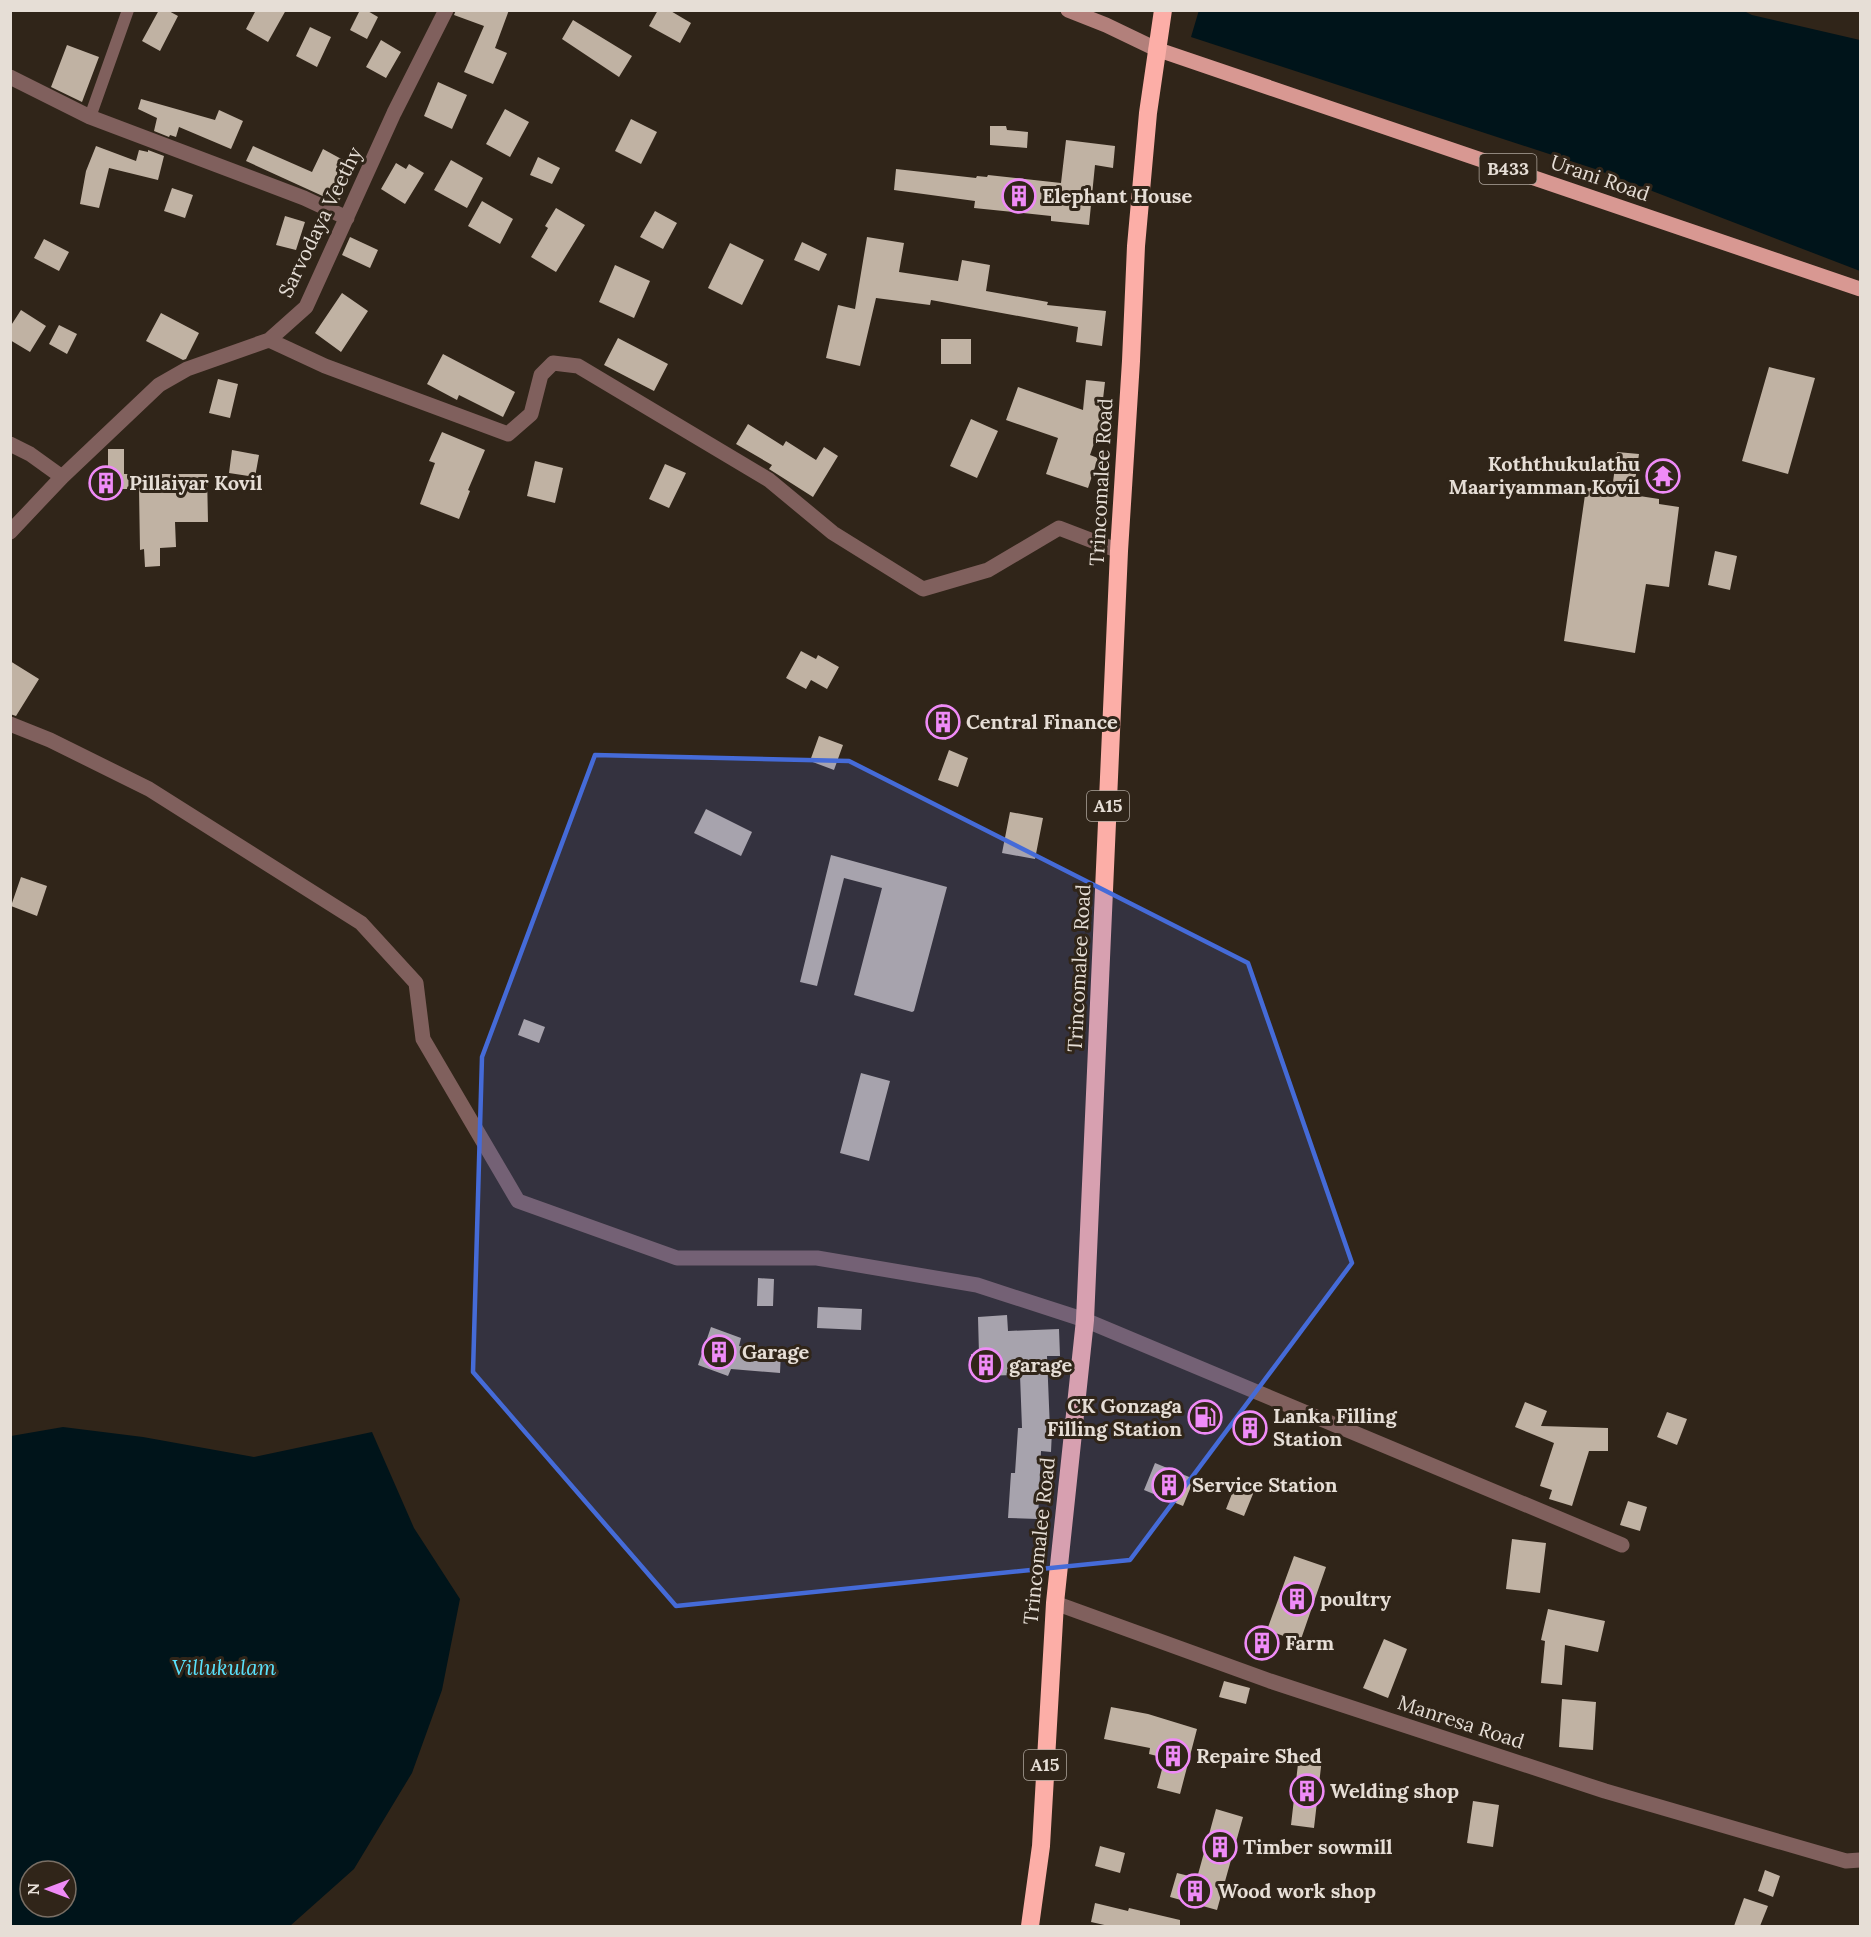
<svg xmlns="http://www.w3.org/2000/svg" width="1871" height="1937" font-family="Lora,serif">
<rect width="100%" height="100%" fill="#302519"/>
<!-- water -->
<path fill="#00141a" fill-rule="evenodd" d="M1199,10h543l10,5 108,25v231l-265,-102 -404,-132z
M63,1427l80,10 111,20 118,-25 42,96 46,71 -18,91 -30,83 -58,96 -64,57h-279v-490zM30,1871h36v36h-36z"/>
<!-- building -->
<path fill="#c0b2a3" d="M159,10h8l11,6 -18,35 -18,-10z
M256,10h30l-18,32 -22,-13z
M360,10h6l12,7 -11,22 -17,-9z
M456,10h53l-14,38 12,5 -14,31 -29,-12 20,-46 -30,-11z
M658,10h11l22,13 -11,20 -31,-17z
M573,20l59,36 -13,21 -57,-38z
M310,27l21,10 -14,30 -21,-11z
M381,40l20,12 -15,26 -20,-11z
M67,45l32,12 -17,45 -31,-15z
M438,82l29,13 -15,34 -28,-13z
M141,99l74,21 4,-10 24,11 -12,28 -52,-22 -3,10 -6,-2 -1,2 -15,-6 3,-13 -19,-9z
M505,109l24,13 -19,35 -24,-13z
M631,119l26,13 -16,32 -26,-13z
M990,126h16l1,4 21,2 -1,16 -37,-3z
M1066,140l49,6 -2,22 -18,-3 -6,60 -38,-4v-5l-77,-8 1,-7 -81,-11 2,-21 80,9 1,-2 10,1 1,-2 73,8z
M96,146l40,15 3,-11 9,2v-2l16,6 -6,24 -49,-12 -10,40 -19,-4 6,-33z
M253,146l59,26 11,-23 33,18 -18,36 -92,-42z
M538,157l22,11 -8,16 -22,-9z
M451,160l32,18 -16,30 -33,-18z
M396,163l10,6 3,-5 15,9 -19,31 -24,-15z
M172,188l21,7 -8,23 -21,-7z
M482,201l31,18 -13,25 -32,-18z
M556,208l29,17 -29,47 -25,-15 17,-29 -3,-2z
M655,211l22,12 -14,26 -23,-12z
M285,216l20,6 -9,28 -20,-5z
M350,237l28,13 -8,18 -28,-13z
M867,237l37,6 -5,29 59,9 4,-21 28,5 -4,26 62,11 -1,3 59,6 -4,35 -26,-4 2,-15 -147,-27 -1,5 -54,-7 -16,68 -34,-8 12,-53 17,4z
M44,239l25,13 -10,19 -25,-13z
M802,242l25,12 -8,17 -25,-11z
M730,243l34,17 -22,45 -34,-17z
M615,265l35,16 -16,37 -35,-16z
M342,293l26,18 -27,41 -26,-19z
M21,310l25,16 -16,26 -20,-12v-13z
M161,313l38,20 -13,26 -3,1 -37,-19z
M59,325l18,9 -10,20 -18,-10z
M618,338l50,26 -14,27 -50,-26z
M941,339h30v25h-30z
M443,354l72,38 -12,25 -44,-22 -2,5 -30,-16z
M1769,367l46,11 -27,96 -46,-13z
M218,379l20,5 -8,34 -21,-5z
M1086,380l19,2 -4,34 2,1 -13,38 8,3 -10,30 -42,-14 12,-36 -52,-18 12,-33 65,23z
M971,419l27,12 -21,47 -27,-12z
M748,424l35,22 3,-5 30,19 8,-13 14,9 -25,41 -44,-28 3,-4 -36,-21z
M442,432l43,18 -17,40 2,1 -11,28 -39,-15 15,-41 -6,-2z
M108,449h16v25h83l1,48h-33l1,25 -16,1v18l-15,1 -1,-18 -4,1 -1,-61h-47v-14l16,-1z
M232,450l27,5 -4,22 -26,-4z
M1617,452l22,2 -6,41 26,4v5l20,3 -10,80 -23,-3 -11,69 -71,-12 22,-153h5l1,-9 21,3z
M535,461l28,7 -8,35 -28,-7z
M665,464l21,9 -17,35 -20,-9z
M1715,551l22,5 -7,34 -22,-5z
M801,651l15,8 2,-4 21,12 -12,22 -16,-9 -5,9 -20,-11z
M10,661l29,18 -23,37 -6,-2z
M941,704l16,7 -11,29 -16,-6z
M819,736l24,9 -9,25 -24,-9z
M949,750l19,8 -10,29 -20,-7z
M706,809l46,23 -11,24 -47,-23z
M1010,812l33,6 -8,41 -33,-6z
M831,855l116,32 -33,124 -2,1 -58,-17 28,-107 -38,-10 -27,108 -17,-4z
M21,877l26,9 -10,30 -26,-10z
M524,1019l21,8 -6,16 -21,-8z
M861,1073l29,8 -21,80 -29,-8z
M758,1278l16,1 -1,27h-16z
M818,1307l44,2 -1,21 -44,-2z
M1007,1315l1,16 51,-2 1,27h-13l3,74h2l-1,22 -10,-1 -3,68 -30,-1 3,-45h4l3,-45h4l-2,-53 -48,1 -1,-22h8l-1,-37z
M711,1327l30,11 -2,8 42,3 -1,24 -49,-4 -3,7 -30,-11z
M1525,1402l22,9 -6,15 67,2v23h-19l-17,55 -23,-7 3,-9 -12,-4 14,-43 -39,-16z
M1667,1412l20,7 -10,26 -20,-8z
M1262,1419l1,16 -24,1 -1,-16z
M1155,1463l39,16 -11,27 -39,-16z
M1237,1481l18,8 -11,27 -18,-7z
M1628,1501l19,6 -7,24 -20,-6z
M1512,1539l34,4 -6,50 -34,-4z
M1294,1556l32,11 -26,75 -33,-12z
M1548,1609l57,12 -7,31 -33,-7 -3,40 -21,-2 4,-42 -4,-1z
M1384,1639l23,10 -19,49 -25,-10z
M1224,1681l26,7 -4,16 -27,-7z
M1562,1699l34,3 -3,48 -34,-3z
M1111,1707l37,7 49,15 -17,65 -23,-6 8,-30 -16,-4 1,-6 -46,-9z
M1299,1755l23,3 -8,70 -23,-3z
M1473,1801l26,4 -6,42 -26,-4z
M1216,1809l27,8 -26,93 -47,-13 7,-24 20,5z
M1100,1846l25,7 -5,20 -25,-7z
M1765,1870l15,6 -7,21 -15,-6z
M1744,1898l24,8 -8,20h-26z
M1095,1903l33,8 1,-3 51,12v6h-71l-18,-4z"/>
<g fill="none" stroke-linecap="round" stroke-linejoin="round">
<!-- lane -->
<path stroke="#80605d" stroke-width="12" d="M90,117l38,-107"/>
<!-- street -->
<path stroke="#80605d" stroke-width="15" d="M10,77l80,40 214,81 43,20
M269,340l56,26 183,68 23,-20 10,-39 12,-12 25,3 191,114 64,53 90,56 65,-19 71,-42 60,23
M10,444l20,10 32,23
M10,532l52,-55 97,-92 28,-16 82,-29 37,-33 88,-194 52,-103
M10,724l40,16 99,49 212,134 55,60 7,56 95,162 159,57h140l160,27 108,35 537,225
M1055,1603l215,78 335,110 241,70 14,-1"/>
<!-- secondary -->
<path stroke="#b2807b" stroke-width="15" d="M1068,10l38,15 50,24"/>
<!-- primary -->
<path stroke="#d89892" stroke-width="15" d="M1156,49l704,240"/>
<!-- highway -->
<path stroke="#fcaea7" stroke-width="18" d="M1030,1926l11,-80 14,-243 30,-283 34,-769 12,-190 5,-115 12,-133 15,-103"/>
</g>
<!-- marked area -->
<path fill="#456bd8" fill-opacity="0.2" stroke="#456bd8" stroke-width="4.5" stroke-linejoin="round" d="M595,755l254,6 399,202 104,300 -222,297 -454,46 -203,-234 9,-315z"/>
<!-- icons -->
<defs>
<g id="building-ring" transform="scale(1.725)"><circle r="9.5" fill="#302519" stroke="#ef8bf7" stroke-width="1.5"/><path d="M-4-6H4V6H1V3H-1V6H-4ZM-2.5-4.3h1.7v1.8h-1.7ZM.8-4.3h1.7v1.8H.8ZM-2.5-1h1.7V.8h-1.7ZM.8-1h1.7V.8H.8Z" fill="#ef8bf7"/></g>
<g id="temple-ring" transform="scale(1.725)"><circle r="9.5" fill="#302519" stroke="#ef8bf7" stroke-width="1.5"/><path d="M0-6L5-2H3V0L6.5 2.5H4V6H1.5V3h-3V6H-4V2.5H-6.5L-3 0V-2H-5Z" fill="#ef8bf7"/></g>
<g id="fuel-ring" transform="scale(1.725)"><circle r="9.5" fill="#302519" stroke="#ef8bf7" stroke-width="1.5"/><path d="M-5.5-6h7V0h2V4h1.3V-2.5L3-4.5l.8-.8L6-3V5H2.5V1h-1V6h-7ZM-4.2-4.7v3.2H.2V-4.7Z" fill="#ef8bf7"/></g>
</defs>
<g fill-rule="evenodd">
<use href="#building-ring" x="1019" y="196"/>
<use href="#temple-ring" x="1663" y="476"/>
<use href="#building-ring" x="106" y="483"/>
<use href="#building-ring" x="943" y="722"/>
<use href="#building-ring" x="719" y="1352"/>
<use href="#building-ring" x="986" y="1365"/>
<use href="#fuel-ring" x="1205" y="1417"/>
<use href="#building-ring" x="1250" y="1428"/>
<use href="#building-ring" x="1169" y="1485"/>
<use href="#building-ring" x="1297" y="1599"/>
<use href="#building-ring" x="1262" y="1643"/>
<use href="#building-ring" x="1173" y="1756"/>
<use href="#building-ring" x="1307" y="1791"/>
<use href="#building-ring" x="1220" y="1847"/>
<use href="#building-ring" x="1195" y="1891"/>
</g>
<g text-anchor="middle" stroke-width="6" stroke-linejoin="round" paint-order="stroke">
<!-- shield labels -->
<g fill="#302519" stroke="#afa69d" stroke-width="1.5">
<rect x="1479.5" y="154" width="57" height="30" rx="4.5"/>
<rect x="1087" y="791" width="42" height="30" rx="4.5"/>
<rect x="1024" y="1750" width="42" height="30" rx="4.5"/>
</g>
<g font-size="18" font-weight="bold" fill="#e6ded6">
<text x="1508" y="175">B433</text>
<text x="1108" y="812">A15</text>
<text x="1045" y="1771">A15</text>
</g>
<!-- street labels -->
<g font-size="20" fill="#e6ded6" stroke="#302519">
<text transform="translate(1600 178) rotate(19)" y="7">Urani Road</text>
<text transform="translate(320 222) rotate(-64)" y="7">Sarvodaya Veethy</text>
<text transform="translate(1101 482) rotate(-87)" y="7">Trincomalee Road</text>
<text transform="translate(1079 968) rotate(-87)" y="7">Trincomalee Road</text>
<text transform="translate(1039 1541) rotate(-84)" y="7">Trincomalee Road</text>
<text transform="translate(1461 1722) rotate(18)" y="7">Manresa Road</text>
</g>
<!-- poi labels -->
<g font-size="20" font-weight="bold" fill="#e6ded6" stroke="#302519" text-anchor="start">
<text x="1042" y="203">Elephant House</text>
<text x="1640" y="471" text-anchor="end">Koththukulathu<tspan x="1640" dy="23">Maariyamman Kovil</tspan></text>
<text x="129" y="490">Pillaiyar Kovil</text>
<text x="966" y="729">Central Finance</text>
<text x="742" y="1359">Garage</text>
<text x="1009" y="1372">garage</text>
<text x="1182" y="1413" text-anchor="end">CK Gonzaga<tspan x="1182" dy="23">Filling Station</tspan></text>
<text x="1273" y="1423">Lanka Filling<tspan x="1273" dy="23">Station</tspan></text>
<text x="1192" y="1492">Service Station</text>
<text x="1320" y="1606">poultry</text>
<text x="1285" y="1650">Farm</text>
<text x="1196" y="1763">Repaire Shed</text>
<text x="1330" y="1798">Welding shop</text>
<text x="1243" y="1854">Timber sowmill</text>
<text x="1218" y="1898">Wood work shop</text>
</g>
<!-- water labels -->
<g font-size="21" font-style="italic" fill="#59e2fd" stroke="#302519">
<text x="224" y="1675">Villukulam</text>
</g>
</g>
<!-- border -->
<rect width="1871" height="1937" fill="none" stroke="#e6ded6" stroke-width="24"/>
<!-- north arrow -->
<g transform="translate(48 1889) rotate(270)"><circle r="28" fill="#302519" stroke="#796f65" stroke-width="1.5"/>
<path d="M0-4.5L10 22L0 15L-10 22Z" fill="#ef8bf7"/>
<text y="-9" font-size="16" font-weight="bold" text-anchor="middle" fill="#e6ded6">N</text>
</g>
</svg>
